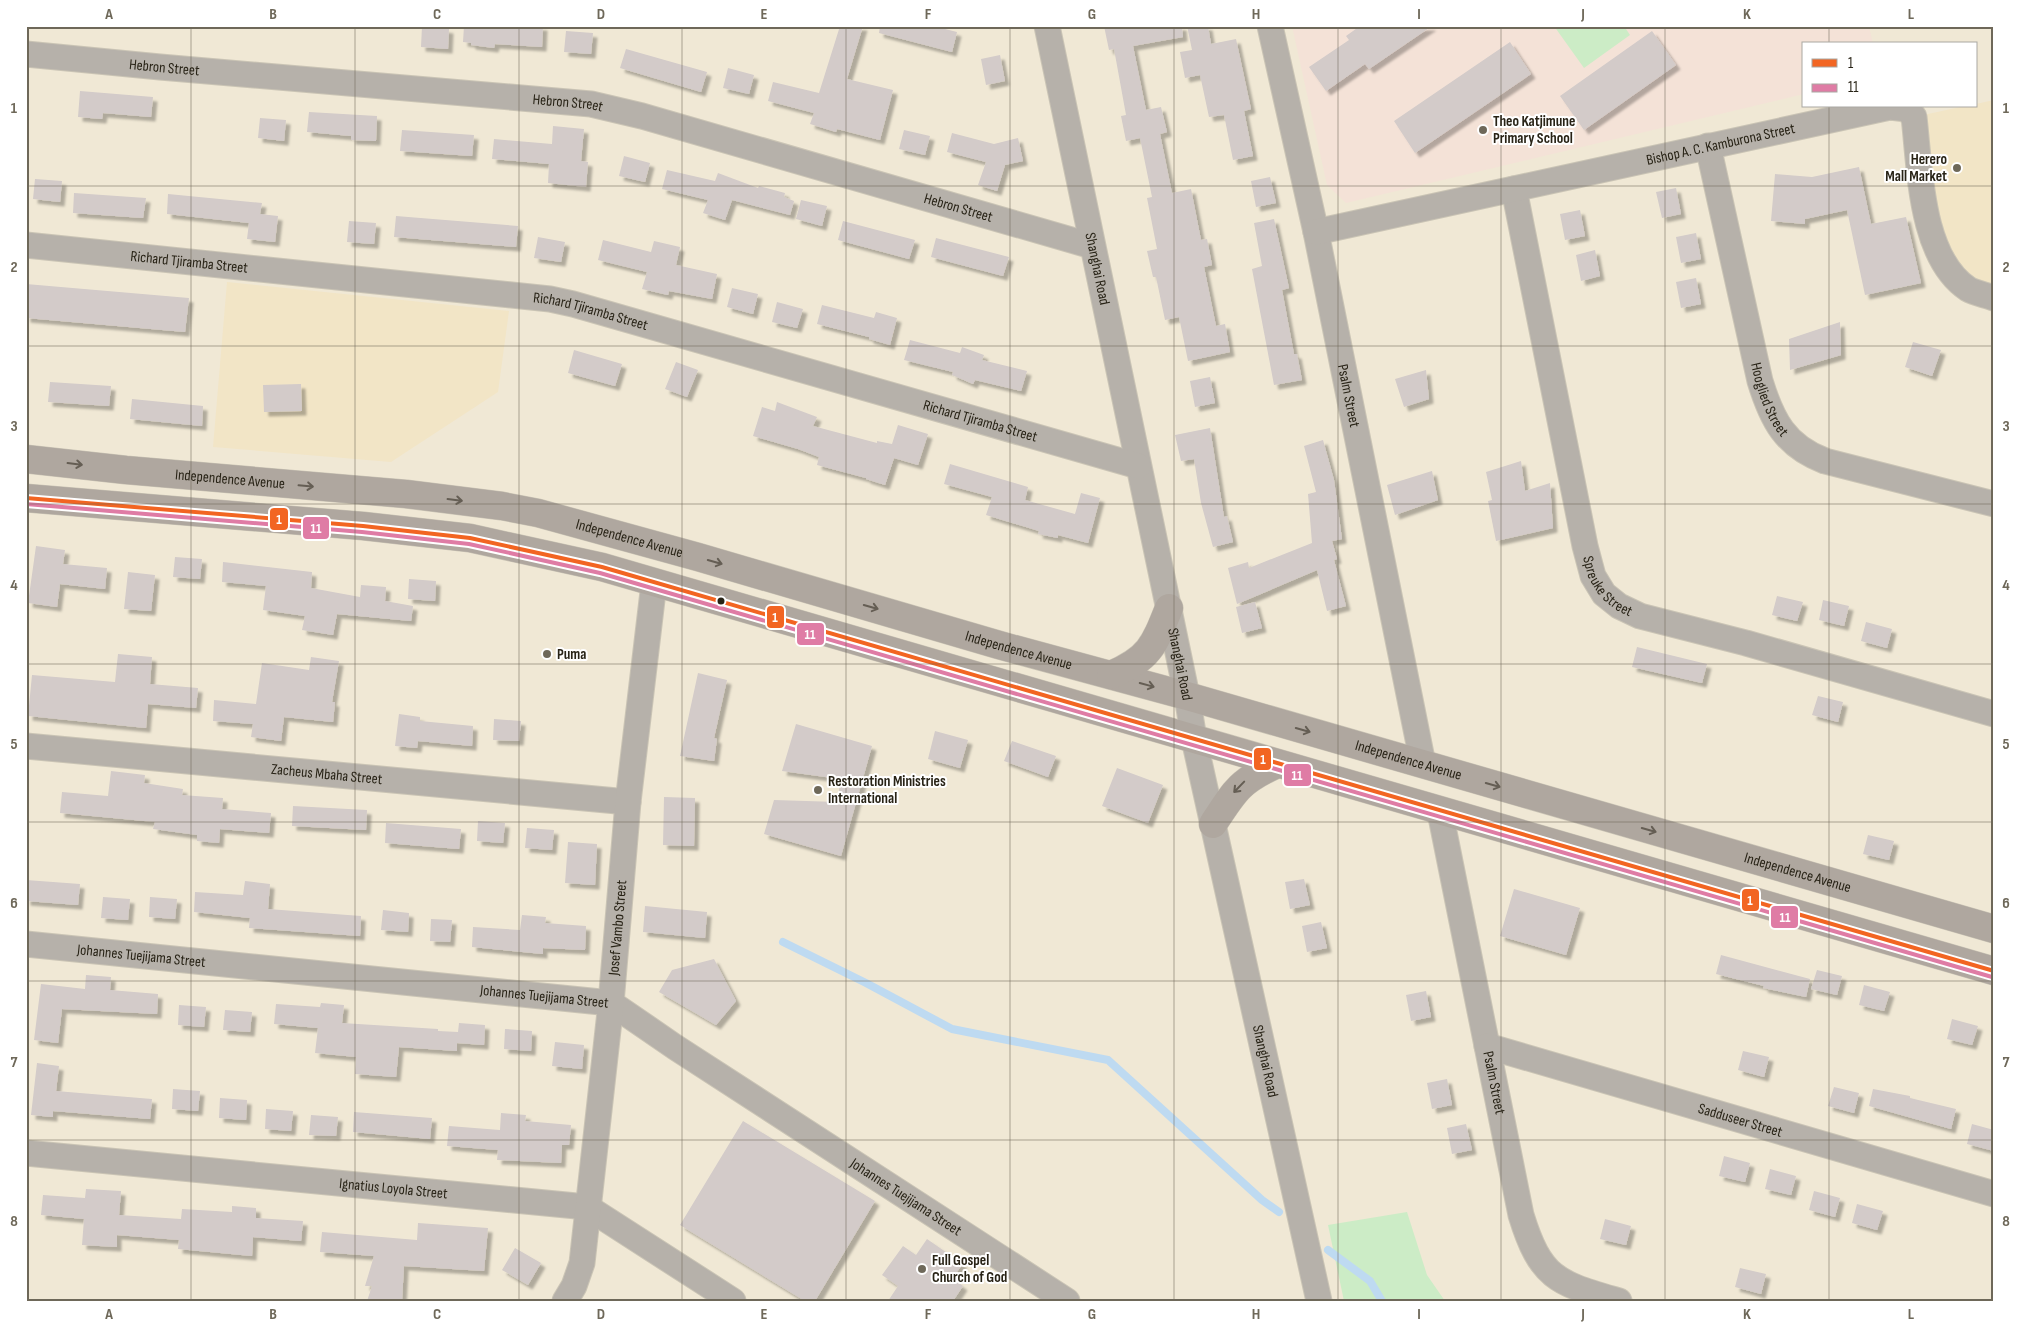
<svg xmlns="http://www.w3.org/2000/svg" width="2020" height="1327" font-family="'Sofia Sans Condensed',sans-serif">
<defs>
<filter id="shadow"><feDropShadow dx="4.5" dy="4.5" stdDeviation="1" flood-color="#0004"/></filter>
</defs>
<rect width="100%" height="100%" fill="#f0e8d5"/>
<!-- built -->
<path fill="#f2e5c6" d="M1994,100v198l-46,-29 -34,-152 51,-11h11v-2z
M227,282l282,29 -11,81 -107,70 -178,-15z"/>
<!-- education -->
<path fill="#f4e2d7" d="M1292,26h577l4,18h-69v50l-458,109 -19,-18z"/>
<!-- green -->
<path fill="#ccecc6" d="M1554,26h70l6,9 -46,33z
M1407,1212l20,63 18,26h-101l-16,-76z"/>
<g fill="none" stroke-linecap="round" stroke-linejoin="round">
<!-- stream -->
<path stroke="#bedaf1" stroke-width="8" d="M783,942l83,41 86,46 156,31 154,140 17,12
M1328,1250l42,31 12,20"/>
</g>
<!-- building -->
<path fill="#d3cbc9" filter="url(#shadow)" d="M422,26l27,3 -1,20 -27,-2z
M464,26h79l-1,21 -47,-3 -1,4 -23,-3v-2l-8,-1z
M840,26h23l-16,53 46,11 -13,50 -43,-11 -1,3 -26,-8 4,-11 -46,-12 5,-19 46,11z
M880,26h53l24,6 -5,20 -73,-19z
M1104,26h78l1,11 -50,9 13,64 15,-3 6,25 -7,2 12,59 19,-4 10,51 6,-1 5,26 -8,2 12,59 9,-2 5,28 -42,9 -9,-44 -14,3 -9,-43h-3l-6,-26 10,-2 -10,-51 5,-1 -12,-59 -14,3 -5,-25 5,-1 -12,-66 -5,1z
M1187,26h21l3,18 25,-5 15,70 -7,2 9,45 -20,4 -9,-45 -15,2 -9,-42 -15,3 -5,-26 12,-2z
M1360,26h72l-63,43 -4,-5 -39,27 -17,-24 40,-27 -3,-4z
M566,31l27,2 -2,21 -27,-2z
M1652,31l24,34 -92,65 -24,-34z
M1510,42l21,32 -116,79 -21,-32z
M626,49l81,23 -6,20 -81,-24z
M1000,55l5,26 -19,4 -5,-26z
M728,68l26,7 -5,19 -26,-6z
M80,91l73,6 -2,20 -48,-4 -1,6 -24,-2z
M309,112l68,4 -1,25 -25,-1v-4l-44,-4z
M260,118l26,2 -2,21 -26,-3z
M553,126l31,3 -3,32 7,1 -2,25 -38,-4 1,-19 -57,-5 2,-20 58,5z
M402,130l72,5 -2,21 -72,-5z
M904,130l26,6 -5,19 -26,-6z
M952,133l42,11 24,-6 5,23 -18,4 -8,26 -19,-6 8,-23 -39,-10z
M624,156l26,7 -5,19 -26,-6z
M1859,167l12,57 35,-7 15,66 -56,12 -18,-85 -42,9v5l-34,-3 4,-47 37,3z
M667,170l48,11 3,-8 40,15 1,-2 26,7 -1,4 10,4 -4,14 -58,-15 -7,20 -22,-7 5,-13 -46,-11z
M1270,177l6,26 -20,4 -5,-26z
M35,179l27,2 -2,21 -27,-3z
M1676,188l5,26 -19,4 -6,-26z
M74,193l72,5 -3,20 -70,-5z
M168,194l94,9 -2,11 18,2 -3,26 -28,-3 2,-16 -82,-9z
M801,200l26,6 -5,20 -26,-7z
M1580,210l5,26 -20,4 -5,-26z
M396,216l122,10 -2,21 -122,-10z
M1274,219l15,69 -7,2 12,64h3l5,26 -28,5 -22,-116 10,-3 -8,-43z
M349,221l27,2 -2,21 -27,-2z
M843,221l72,19 -6,19 -71,-19z
M1696,233l5,26 -20,4 -5,-26z
M538,237l27,5 -4,20 -27,-4z
M936,238l73,19 -6,19 -72,-19z
M603,240l48,12 3,-11 26,6 -4,18 41,9 -5,25 -43,-8 -1,4 -26,-6 5,-17 -49,-12z
M1595,250l5,26 -19,5 -5,-26z
M1696,278l5,26 -20,4 -5,-26z
M26,284l163,14 -4,34 -159,-14z
M732,288l26,6 -5,20 -26,-7z
M777,302l26,7 -6,19 -25,-6z
M822,305l52,13 2,-6 21,6 -7,27 -21,-6v-2l-52,-13z
M1840,322l1,33 -51,15 -1,-31z
M910,340l50,13 2,-6 22,8 -2,5 45,11 -6,20 -46,-11 -2,4 -21,-9 1,-3 -49,-12z
M1913,342l28,8 -9,26 -27,-9z
M574,350l48,14 -7,22 -47,-13z
M676,362l22,8 -11,27 -22,-8z
M1426,370l3,29 -25,8 -9,-28z
M1210,377l5,26 -20,4 -5,-26z
M50,382l61,4 -2,20 -61,-4z
M301,384l1,27 -38,1 -1,-27z
M132,399l71,7 -1,20 -72,-7z
M777,402l40,15 -4,9 64,17v-2l15,3 6,-19 30,9 -10,31 -24,-7 -9,27 -19,-6v-1l-49,-13 2,-8 -21,-8 -45,-13 9,-29 13,4z
M1210,428l14,89 3,-1 6,26 -20,5 -12,-44 -7,-44 -13,2 -6,-26z
M1323,440l11,40 8,59 -10,2 5,18 -3,1 12,46 -19,5 -10,-41 -80,34 -9,-36 20,-6 1,6 63,-25 -4,-49 8,-2 -12,-46z
M1521,461l4,30 25,-8 3,45 -57,13 -8,-40 4,-1 -6,-28z
M950,464l78,23 -3,13 50,14 6,-21 19,5 -12,45 -30,-8v3l-20,-4 1,-3 -53,-16 6,-18 -48,-13z
M1432,471l6,29 -43,15 -8,-30z
M36,546l29,4 -2,14 44,4 -2,21 -45,-5 -3,23 -29,-4z
M175,557l27,2 -2,20 -27,-2z
M223,562l89,10 -1,16 49,9 1,-12 25,2 -1,14 28,5 -2,15 -74,-7 -4,21 -31,-5 3,-14 -42,-6 3,-24 -44,-4z
M128,572l27,3 -4,36 -27,-2z
M409,579l27,2 -1,20 -27,-2z
M1777,596l26,6 -6,19 -25,-6z
M1823,600l26,6 -5,20 -25,-6z
M1255,602l7,26 -20,5 -6,-26z
M1866,622l26,7 -5,19 -26,-7z
M1637,647l70,17 -5,19 -70,-16z
M118,654l34,3 -2,27 48,4 -2,20 -48,-4 -2,24 -118,-12 4,-41 83,7z
M311,657l28,4 -7,41h3l-2,20 -49,-5 -3,24 -30,-4 2,-13 -40,-3 1,-21 42,4 6,-41 47,7z
M698,673l29,7 -13,58 3,1 -3,22 -34,-5z
M1818,696l25,6 -5,20 -26,-7z
M399,714l21,3v4l53,5 -1,20 -54,-5 -1,7 -22,-2z
M494,719l27,2 -2,20 -26,-1z
M796,724l76,22 -31,110 -77,-22 10,-34 64,2 2,-23 -58,-8z
M935,731l33,9 -8,28 -32,-9z
M1012,741l44,15 -8,21 -44,-16z
M1117,768l46,17 -15,38 -46,-17z
M111,771l34,4 -1,8 39,6 -1,6 41,3 -1,11 49,4 -2,20 -49,-4 -1,14 -22,-2v-6l-44,-6 2,-7 -95,-9 2,-21 46,4z
M664,797l31,1 -1,48 -31,-1z
M293,806l74,4 -1,20 -74,-4z
M478,821l27,2 -2,20 -26,-2z
M386,823l75,6 -2,20 -74,-6z
M527,828l27,2 -2,20 -27,-2z
M1868,835l26,6 -5,19 -26,-6z
M568,842l29,2 -2,41 -30,-2z
M1304,879l6,26 -20,4 -5,-27z
M26,880l54,4 -2,21 -52,-4z
M245,881l25,3 -2,25 93,7 -1,20 -111,-8 1,-10 -56,-6 1,-20 48,3z
M1514,889l66,19 -14,47 -66,-19z
M103,897l27,2 -2,21 -27,-2z
M150,897l27,2 -2,20 -26,-2z
M645,906l62,6 -2,26 -62,-6z
M383,910l26,3 -1,19 -27,-2z
M522,915l24,2 -1,6 41,3 -1,24 -42,-2v6l-71,-7 1,-20 47,3z
M431,919l21,1 -2,22 -20,-1z
M1321,922l6,26 -20,4 -5,-26z
M1721,955l89,24 -4,18 -43,-9 1,-2 -48,-12z
M714,959l22,42 -20,24 -57,-33 13,-22z
M1817,970l25,6 -5,19 -26,-6z
M86,975l25,2 -1,13 48,4 -1,20 -95,-5 -4,34 -24,-3 7,-56 44,5z
M1864,985l26,7 -6,19 -25,-6z
M1426,991l5,26 -20,4 -5,-26z
M321,1003l23,2 -2,18 96,6v2l20,1 1,-9 26,2 -1,20 -27,-2v8l-58,-4 -3,30 -41,-3 1,-17 -41,-4 3,-25 -44,-4 2,-20 44,3z
M179,1005l27,2 -2,20 -26,-2z
M225,1010l27,2 -2,20 -27,-2z
M1952,1019l26,7 -6,19 -25,-6z
M505,1029l27,2 -1,20 -27,-2z
M555,1042l29,3 -2,24 -30,-3z
M1743,1051l26,6 -5,20 -26,-7z
M37,1063l22,3 -3,25 96,8 -2,20 -97,-8v6l-22,-2z
M1447,1079l5,26 -20,4 -5,-26z
M1834,1087l25,6 -5,20 -26,-7z
M173,1089l27,2 -2,20 -26,-2z
M1873,1089l37,7v2l46,11 -5,20 -82,-23z
M220,1098l27,2 -1,20 -27,-2z
M266,1109l27,2 -2,20 -26,-2z
M354,1112l78,6 -2,21 -77,-7z
M501,1113l25,2 -1,6 46,4 -2,20h-7l-1,18 -64,-3 1,-10 -51,-4 2,-20 51,4z
M311,1115l27,2 -2,19 -27,-1z
M743,1121l132,80 -60,100h-10l-125,-76z
M1466,1124l6,26 -20,4 -5,-26z
M1972,1124l22,6v21l-27,-7z
M1724,1156l26,7 -5,19 -26,-6z
M1770,1169l26,7 -5,19 -26,-6z
M86,1189l35,2 -2,24 62,4 1,-10 50,3v-6l24,2v10l47,3 -2,20 -48,-4 -1,19 -74,-7 1,-9 -62,-5v12l-35,-2 2,-26 -43,-4 2,-20 42,3z
M1814,1191l26,7 -5,19 -26,-7z
M1857,1204l26,7 -6,19 -25,-7z
M1605,1219l26,7 -5,19 -26,-6z
M418,1223l70,5 -4,43 -80,-5 -2,35h-35l5,-15h-7l9,-30 -54,-4 2,-20 95,8z
M927,1239l36,25 -11,14 11,8 -10,15h-65l10,-15 -16,-11 21,-29 13,9z
M515,1248l26,15 -13,22 -26,-15z
M1740,1268l26,6 -5,20 -26,-7z"/>
<g fill="none" stroke-linecap="round" stroke-linejoin="round">
<!-- minor casing -->
<g stroke="#cac4b5" stroke-width="27">
<g id="minor">
<path id="s1" d="M1047,26l140,670 7,43 125,562"/>
<path id="s2" d="M1270,26l46,206 107,532"/>
<path id="s3" d="M26,54l134,13 431,37 51,12 450,130"/>
<path id="s4" d="M1708,146l52,235c12,39 25,65 65,80l169,43"/>
<path id="s5" d="M1514,189l71,357 8,30 11,18 15,12 21,10 106,27 248,71"/>
<path id="s6" d="M1316,232l574,-125 17,2 7,8c6,51 6,140 54,172 7,4 18,6 26,9"/>
<path id="s7" d="M26,245l524,54 23,5 565,162"/>
<path id="s8" d="M26,746l602,56"/>
<path id="s9" d="M1440,812l81,403c20,65 37,68 98,86"/>
<path id="s10" d="M26,944l585,59 64,44 392,254"/>
<path id="s11" d="M1487,1046l507,148"/>
<path id="s12" d="M26,1153l561,54 146,94"/>
<path id="s13" d="M565,1301l9,-15 8,-23 29,-260 17,-201 26,-219"/>
</g>
</g>
<!-- major casing -->
<g stroke="#cac4b5" stroke-width="29">
<g id="major">
<path id="s14" d="M26,459l100,11 280,24 96,12 36,7 160,44 301,88 188,51 807,233"/>
<path d="M26,498l337,28 107,12 132,29 1392,404"/>
<path d="M1111,675c38,-16 43,-29 58,-67"/>
<path d="M1213,824c22,-34 27,-43 64,-60"/>
</g>
</g>
<!-- minor -->
<use href="#minor" stroke="#b6b1aa" stroke-width="25"/>
<!-- major -->
<use href="#major" stroke="#afa79f" stroke-width="28"/>
<!-- bus-1 casing -->
<g stroke="#fff" stroke-width="8">
<path id="bus-1" d="M26,498l337,28 107,12 132,29 1392,404"/>
</g>
<!-- bus-2 casing -->
<g stroke="#fff" stroke-width="8">
<path id="bus-2" d="M26,504l336,28 107,12 131,29 1392,404"/>
</g>
<!-- bus-1 -->
<use href="#bus-1" stroke="#f26522" stroke-width="4"/>
<!-- bus-2 -->
<use href="#bus-2" stroke="#df7ca5" stroke-width="4"/>
</g>
<!-- one-way arrows -->
<defs><path id="oneway-shaft" d="M-6 0H5M1.5-3L5.5 0L1.5 3" fill="none" stroke-width="1.6" stroke-linecap="round" stroke-linejoin="round" transform="scale(1.25)"/></defs>
<g stroke="#655e54">
<use href="#oneway-shaft" transform="translate(75 464) rotate(7)"/>
<use href="#oneway-shaft" transform="translate(306 486) rotate(5)"/>
<use href="#oneway-shaft" transform="translate(455 500) rotate(7)"/>
<use href="#oneway-shaft" transform="translate(715 562) rotate(16)"/>
<use href="#oneway-shaft" transform="translate(871 607) rotate(16)"/>
<use href="#oneway-shaft" transform="translate(1147 685) rotate(15)"/>
<use href="#oneway-shaft" transform="translate(1303 730) rotate(16)"/>
<use href="#oneway-shaft" transform="translate(1493 785) rotate(16)"/>
<use href="#oneway-shaft" transform="translate(1239 787) rotate(134)"/>
<use href="#oneway-shaft" transform="translate(1649 830) rotate(16)"/>
</g>
<!-- grid -->
<path fill="none" stroke="#6e6859" stroke-width="1" stroke-opacity="0.55" d="M191,26v1275M355,26v1275M519,26v1275M682,26v1275M846,26v1275M1010,26v1275M1174,26v1275M1338,26v1275M1501,26v1275M1665,26v1275M1829,26v18M1829,106v1195M26,186h1968M26,346h1968M26,504h1968M26,664h1968M26,822h1968M26,981h1968M26,1140h1968"/>
<!-- markers -->
<g fill="#6e6859" stroke="#fff" stroke-width="2">
<circle cx="1483" cy="130" r="5"/>
<circle cx="1957" cy="168" r="5"/>
<circle cx="547" cy="654" r="5"/>
<circle cx="818" cy="790" r="5"/>
<circle cx="922" cy="1269" r="5"/>
</g>
<circle fill="#282316" stroke="#fff" stroke-width="2" cx="721" cy="601" r="4.5"/>
<g text-anchor="middle" stroke-width="4" stroke-linejoin="round" paint-order="stroke">
<!-- street labels -->
<g font-size="15" fill="#282316" stroke="#fff">
<text dy="5" stroke="none"><textPath href="#s3" startOffset="139">Hebron Street</textPath></text>
<text dy="5" stroke="none"><textPath href="#s3" startOffset="544">Hebron Street</textPath></text>
<text dy="5" stroke="none"><textPath href="#s6" startOffset="414">Bishop A. C. Kamburona Street</textPath></text>
<text dy="5" stroke="none"><textPath href="#s3" startOffset="949">Hebron Street</textPath></text>
<text dy="5" stroke="none"><textPath href="#s7" startOffset="164">Richard Tjiramba Street</textPath></text>
<text dy="5" stroke="none"><textPath href="#s1" startOffset="248">Shanghai Road</textPath></text>
<text dy="5" stroke="none"><textPath href="#s7" startOffset="569">Richard Tjiramba Street</textPath></text>
<text dy="5" stroke="none"><textPath href="#s2" startOffset="378">Psalm Street</textPath></text>
<text dy="5" stroke="none"><textPath href="#s4" startOffset="261">Hooglied Street</textPath></text>
<text dy="5" stroke="none"><textPath href="#s7" startOffset="974">Richard Tjiramba Street</textPath></text>
<text dy="5" stroke="none"><textPath href="#s14" startOffset="205">Independence Avenue</textPath></text>
<text dy="5" stroke="none"><textPath href="#s14" startOffset="610">Independence Avenue</textPath></text>
<text dy="5" stroke="none"><textPath href="#s5" startOffset="412">Spreuke Street</textPath></text>
<text dy="5" stroke="none"><textPath href="#s14" startOffset="1015">Independence Avenue</textPath></text>
<text dy="5" stroke="none"><textPath href="#s1" startOffset="652">Shanghai Road</textPath></text>
<text dy="5" stroke="none"><textPath href="#s14" startOffset="1420">Independence Avenue</textPath></text>
<text dy="5" stroke="none"><textPath href="#s8" startOffset="302">Zacheus Mbaha Street</textPath></text>
<text dy="5" stroke="none"><textPath href="#s14" startOffset="1825">Independence Avenue</textPath></text>
<text dy="5" stroke="none"><textPath href="#s13" startOffset="379">Josef Vambo Street</textPath></text>
<text dy="5" stroke="none"><textPath href="#s10" startOffset="116">Johannes Tuejijama Street</textPath></text>
<text dy="5" stroke="none"><textPath href="#s10" startOffset="521">Johannes Tuejijama Street</textPath></text>
<text dy="5" stroke="none"><textPath href="#s1" startOffset="1058">Shanghai Road</textPath></text>
<text dy="5" stroke="none"><textPath href="#s9" startOffset="276">Psalm Street</textPath></text>
<text dy="5" stroke="none"><textPath href="#s11" startOffset="264">Sadduseer Street</textPath></text>
<text dy="5" stroke="none"><textPath href="#s12" startOffset="369">Ignatius Loyola Street</textPath></text>
<text dy="5" stroke="none"><textPath href="#s10" startOffset="941">Johannes Tuejijama Street</textPath></text>
</g>
<!-- poi labels -->
<g font-size="15" font-weight="bold" fill="#282316" stroke="#fff" text-anchor="start">
<text x="1493" y="126">Theo Katjimune<tspan x="1493" dy="17">Primary School</tspan></text>
<text x="1947" y="164" text-anchor="end">Herero<tspan x="1947" dy="17">Mall Market</tspan></text>
<text x="557" y="659">Puma</text>
<text x="828" y="786">Restoration Ministries<tspan x="828" dy="17">International</tspan></text>
<text x="932" y="1265">Full Gospel<tspan x="932" dy="17">Church of God</tspan></text>
</g>
</g>
<g stroke="#fff" stroke-width="2">
<rect x="269" y="507" width="20" height="24" rx="5" fill="#f26522"/>
<rect x="302" y="516" width="28" height="24" rx="5" fill="#df7ca5"/>
<rect x="766" y="605" width="19" height="24" rx="5" fill="#f26522"/>
<rect x="796" y="622" width="29" height="24" rx="5" fill="#df7ca5"/>
<rect x="1253" y="747" width="19" height="24" rx="5" fill="#f26522"/>
<rect x="1283" y="763" width="29" height="24" rx="5" fill="#df7ca5"/>
<rect x="1741" y="888" width="19" height="24" rx="5" fill="#f26522"/>
<rect x="1770" y="905" width="29" height="24" rx="5" fill="#df7ca5"/>
</g>
<g font-size="14" text-anchor="middle" font-weight="bold" fill="#fff">
<text x="279" y="524">1</text>
<text x="316" y="533">11</text>
<text x="775" y="622">1</text>
<text x="810" y="639">11</text>
<text x="1263" y="764">1</text>
<text x="1297" y="780">11</text>
<text x="1750" y="905">1</text>
<text x="1785" y="922">11</text>
</g>
<!-- border -->
<rect width="2020" height="1327" fill="none" stroke="#ffffff" stroke-width="55"/>
<!-- legend -->
<rect x="1802" y="42" width="175" height="65" fill="#ffffff" stroke="#a9a7a2"/>
<rect x="1812" y="59" width="25" height="8" fill="#f26522" stroke="#a9a7a2"/>
<text x="1848" y="68" font-size="15" fill="#282316">1</text>
<rect x="1812" y="84" width="25" height="8" fill="#df7ca5" stroke="#a9a7a2"/>
<text x="1848" y="92" font-size="15" fill="#282316">11</text>
<rect x="28" y="28" width="1964" height="1272" fill="none" stroke="#6e6859" stroke-width="2"/>
<g font-size="16" text-anchor="middle" font-weight="bold" fill="#6e6859">
<text x="109" y="19">A</text>
<text x="273" y="19">B</text>
<text x="437" y="19">C</text>
<text x="601" y="19">D</text>
<text x="764" y="19">E</text>
<text x="928" y="19">F</text>
<text x="1092" y="19">G</text>
<text x="1256" y="19">H</text>
<text x="1419" y="19">I</text>
<text x="1583" y="19">J</text>
<text x="1747" y="19">K</text>
<text x="1911" y="19">L</text>
<text x="14" y="113">1</text>
<text x="2006" y="113">1</text>
<text x="14" y="272">2</text>
<text x="2006" y="272">2</text>
<text x="14" y="431">3</text>
<text x="2006" y="431">3</text>
<text x="14" y="590">4</text>
<text x="2006" y="590">4</text>
<text x="14" y="749">5</text>
<text x="2006" y="749">5</text>
<text x="14" y="908">6</text>
<text x="2006" y="908">6</text>
<text x="14" y="1067">7</text>
<text x="2006" y="1067">7</text>
<text x="14" y="1226">8</text>
<text x="2006" y="1226">8</text>
<text x="109" y="1319">A</text>
<text x="273" y="1319">B</text>
<text x="437" y="1319">C</text>
<text x="601" y="1319">D</text>
<text x="764" y="1319">E</text>
<text x="928" y="1319">F</text>
<text x="1092" y="1319">G</text>
<text x="1256" y="1319">H</text>
<text x="1419" y="1319">I</text>
<text x="1583" y="1319">J</text>
<text x="1747" y="1319">K</text>
<text x="1911" y="1319">L</text>
</g>
</svg>
